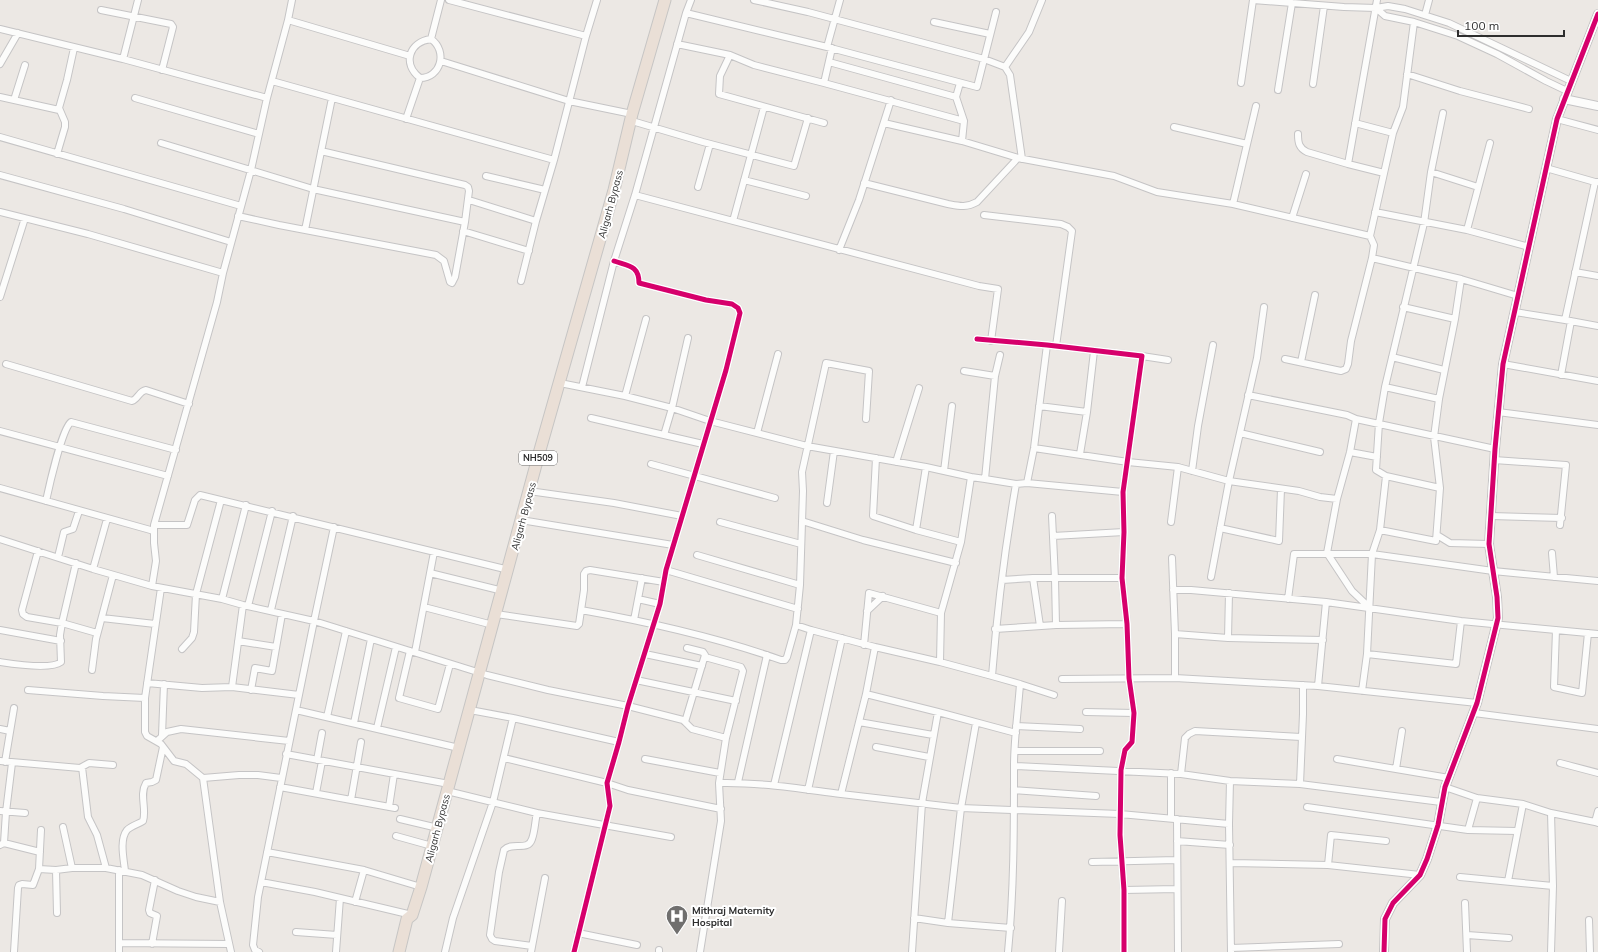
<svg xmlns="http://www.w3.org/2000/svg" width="1598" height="952" font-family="Mulish,sans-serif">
<rect width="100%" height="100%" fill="#ece8e4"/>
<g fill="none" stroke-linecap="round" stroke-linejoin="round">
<!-- street casing -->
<g stroke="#c5c4c5" stroke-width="8">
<path id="street" d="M449,0l137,36
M754,0l54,12 176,47 21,8 5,8 12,84
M1253,0l91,7 32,1 12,-2 17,3 44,14 122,58
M1377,0l-29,164 36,9
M1376,8l9,8 29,6 44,14 39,18 49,27 21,10
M101,10l70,14 2,3 -11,43
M686,13l141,34 150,40 19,-75
M1425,15l4,-15
M288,20l122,36
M934,22l56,12
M0,29l123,30 144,39
M431,39c17,12 10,39 -11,39 -18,-14 -11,-36 11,-39z
M431,39l10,-39
M677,44l53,11 24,10 70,18 8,-35
M827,47l13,-47
M730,55l-10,21 -1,18 105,29
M123,59l15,-59
M441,61l128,40 63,13
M829,62l127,35
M0,64l18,-31
M1005,67l24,-35 13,-32
M1407,74l53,17 69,18
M272,81l282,79
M824,83l140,38
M960,83l-4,14 8,24 -2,20
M1241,83l12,-83
M1313,84l11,-78
M1278,90l14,-87
M0,97l59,13
M135,98l124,36
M14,100l11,-35
M406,119l14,-41
M1557,119l41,11
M632,121l71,21 91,24 14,-48
M884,123l78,18 56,17 96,18 43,16 76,12 137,32 4,9 -2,13 -21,83 -3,23 -2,5 -5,2 -56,-12
M1355,123l38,10 -23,103
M1174,127l73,17
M1393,133l10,-26 11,-85
M1298,134c0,9 1,14 9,18l41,12
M0,137l241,69
M161,143l152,46 152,33 -10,55 -3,6 -2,-1 -6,-21 -8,-6 -157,-30 -41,-9
M321,151l144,34 3,2 1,4 -4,31
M57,154l8,-27v-5l-6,-14 8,-28 7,-32
M1546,168l49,14
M1431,172l47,15
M0,175l124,34 107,33
M486,176l59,14
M744,180l62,16
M1598,182h-3l-30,138 33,6
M864,183l84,21c11,2 18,4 29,-2l41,-44
M698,187l12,-43
M635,195l344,91 19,3 -7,52
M469,200l67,21
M1233,204l23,-98
M0,212l88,22 135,39
M1375,212l92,18 62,17
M984,215l77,9 7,3 4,4 -16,115
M1292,218l14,-44
M733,221l31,-114
M305,230l27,-132
M1467,230l23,-87
M463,231l66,20
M839,250l20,-50 32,-100
M1372,258l89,21 -6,40 -16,80 -5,38 6,51 -4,53 -56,-11
M1575,272l23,4
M1461,279l57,17
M521,281l15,-60 18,-61 32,-124 11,-36
M0,297l25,-79
M1403,307l52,12
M1515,312l50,8
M688,338l-16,70 -8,27 39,9
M977,339l70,6 95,11 -19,136 1,40 -2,46 5,46 2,54 5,35 -2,29 -7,8 -4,20 -1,65 4,55v62
M1142,356l26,4
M1392,357l52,13
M1301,362l14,-67
M6,364l126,37c6,-2 7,-10 14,-11l43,14
M1503,364l95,17
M964,371l31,5
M1561,375l10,-54
M560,383l65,13 47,12 38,13 97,25 119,21 45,10
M582,387l32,-126 21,-66 51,-182 5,-13
M1385,387l54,12
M1248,395l99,20 9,4 -6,33 -13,47 -10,54 25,38 18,17
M625,396l21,-77
M1039,406l48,6
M1498,412l100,13
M591,418l73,17
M1356,419l139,30
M0,431l168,45
M757,433l21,-79
M1240,433l80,19
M1034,448l94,14 50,5
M1350,452l27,5
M1080,454l7,-42 7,-61
M876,458l-3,58 43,14 10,-63
M1494,460l72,5 -6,60
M896,462l23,-74
M651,464l124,34
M944,471l8,-65
M1192,471l6,-45 15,-81
M985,479l31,5
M1027,483l96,9
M0,488l154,43
M1440,488l-54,-12 -10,-6 3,-47 6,-36 39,-164 7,-51 12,-59
M529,491l85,12 68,13
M46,501c3,-14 16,-72 25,-79l105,28
M827,503l7,-52
M1052,516l3,63 1,46 71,-1
M1491,516l71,2
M521,520l152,25
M802,521l61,19 93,23
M720,522l81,22
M1171,522l7,-55 51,14 28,-123 7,-51
M154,525h33l8,-25 5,-5 309,75
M334,527l-20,94 173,54 61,15 80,16 55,14 9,9 34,9
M1220,528l59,13 2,-52
M916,530l45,12
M1437,535l13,8 39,1
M1053,536l71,-4
M0,539l93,30 59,17 70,13 21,6 71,16 -56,276 -5,48 2,5 4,2
M38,551l-16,59 1,4 4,3 35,6 35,10
M1552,553l2,24
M697,555l103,30
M58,557l6,-25 9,-3 6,-18
M1172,558l3,76v44l143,8 159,17
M93,569l14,-50
M666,570l132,39
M430,573l73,18
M1211,577l18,-96 70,10 21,6 17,2
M1033,578h89
M1002,580l31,-2 7,48
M152,586l4,-25 -2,-18v-18l63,-223 6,-29 28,-103 16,-72 21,-78 4,-20
M161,588l-16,110v34l2,4 14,8 13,17 12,3 17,14 36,-3h19l23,3
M1173,590h18l135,12
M222,599l24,-94
M638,599l22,5
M1288,599l6,-45h78l121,17 105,10
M248,606l24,-95
M424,607l69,18
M271,610l22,-94
M581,610c68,12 135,27 200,50h4l2,-3 9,-32 4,-40 3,-94 -1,-19 24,-109 43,8 -3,48
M867,611l16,-15
M496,614l81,12 2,-2 5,-34v-16l2,-3 4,-1 74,12
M102,618l53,6
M634,620l8,-42
M796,625l15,5 64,17
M995,629l61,-4
M0,630l61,11
M1556,630l-2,57 28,6 6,-60
M1175,634l53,4 95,2
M1228,638l1,-45
M238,641l38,6
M864,645l5,-52 72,20
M182,649l10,-11 2,-6 2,-38 25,-94
M410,651l-11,47 39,11 12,-45
M415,652l19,-100
M645,654l57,12
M1367,654l89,10 5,-43
M705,657l36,10 2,4 -17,67 -7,45c41,-1 82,6 122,11
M0,662c13,2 51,8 61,0l-1,-27 2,-12 14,-60
M940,662l1,-49 20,-71 10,-65 14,2 10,-103 5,-21
M92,670l4,-31 17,-64
M992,676l-52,-14 -65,-15 -9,47 -25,100 120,14 159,6 109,10
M1062,679l113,-1
M636,680l100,21
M147,683l55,5 30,-1 67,8
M1020,684l34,11
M1318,686l8,-84 135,19 137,13
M232,687l11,-82
M28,690l75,6 42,2
M251,690l4,-22 17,3 10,-57
M1362,691l5,-37 5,-100 8,-24 6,-54
M866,694l72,18 78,21
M296,710l163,38
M1086,712l48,1
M1474,713l124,16
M327,717l19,-86
M513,718l106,24
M685,722l20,-67 -2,-3 -16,-4
M859,722l74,13
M354,723l17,-84
M1016,726l64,3
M377,728l19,-81
M0,729l10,2
M162,735l2,-51
M1301,737l-106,-6 -6,3 -4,4 -4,36 49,7 70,3 141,18
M157,741l10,-9 14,-3 108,12
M876,747l53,10
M1015,751h85
M286,754l163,30
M504,758l103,25 21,7 93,19
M645,759l75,14
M1337,759l112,19
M317,760l5,-27
M0,761l80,7 9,-5 24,2
M5,762l9,-54
M1560,763l38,10
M1014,766c56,3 111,5 167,8
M82,767l6,50 9,18 9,33 36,7 36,16 18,6 24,5
M1396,769l6,-38
M203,778l17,124 11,50
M1230,781l-1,43 2,128
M738,782l29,-127
M1300,784l3,-70v-29
M774,785l37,-155
M280,787l115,21
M1445,787l32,11 46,6 28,9 2,73 -2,66
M808,790l34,-152
M1014,790l82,6
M447,791l90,22 134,24
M316,793l6,-32
M351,800l10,-58
M389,807l5,-33
M1307,807l161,23 49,1
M0,811l25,2
M1598,811l-3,11 3,1
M1551,813l44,9
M1171,818v-45
M400,819l38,9
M1177,819l1,133
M63,827l9,41h34
M41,830l-2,39 17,1 1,43
M1468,830l9,-32
M396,836l36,10
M1177,841l53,4
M4,843l2,-31 6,-49
M0,845l4,-2 36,9
M267,852l97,18
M1092,862l85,-2
M1230,863l98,2 92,10
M1328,865l3,-30 55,6
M56,870l16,-2
M125,871c-1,-11 -6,-31 2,-41 4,-4 11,-6 16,-9 4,-12 -4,-26 3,-38l6,-1 4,-2 7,-33
M1460,877l93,9
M1508,881l15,-77
M261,882l54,10 97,23
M1124,890l53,-1
M355,902l9,-32 57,17
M1465,903l2,49
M914,918l34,5 63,5
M1589,920l1,32
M948,923l13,-115 15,-85
M296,932l41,3
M578,933l59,12
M1467,935l42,3
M119,943l110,1
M152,944l5,-28 -7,-3 -1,-3 6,-30
M532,946l-37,-5 -3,-2 -2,-4 9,-63 5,-22c8,-9 24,2 28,-11 3,-8 3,-18 5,-26
M1231,948l108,-4
M14,952l4,-64 1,-3 3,-1 11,1 6,-16
M119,952v-82
M336,952l4,-54
M445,952l8,-34 40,-116 20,-84 -43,-8
M531,952l14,-74
M574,952l36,-146 -3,-23 12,-41 9,-36 32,-102 6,-34 60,-200 14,-57 -2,-5 -6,-4 -26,-4 -67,-17c0,-18 -11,-17 -25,-22
M659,952v-2
M700,952l21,-131 -2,-38
M912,952l10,-149 16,-91
M1008,952c6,-62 6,-124 6,-186 0,-27 4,-54 6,-82l-28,-8c5,-64 13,-128 24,-192l11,-1 7,-35 13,-103
M1059,952l3,-51"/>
</g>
<!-- secondary casing -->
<g stroke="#c5c4c5" stroke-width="10">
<path id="secondary" d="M1564,99l34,7
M1384,952l1,-33 8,-16 27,-28 7,-16 11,-34 7,-38 32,-84 21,-85 -1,-21 -8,-53 6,-95 8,-85 54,-245 41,-105"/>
</g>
<!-- highway casing -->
<g stroke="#c6c5c4" stroke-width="13">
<path id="highway" d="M399,952l8,-33 5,-4 9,-28 119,-437 74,-260 18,-76 33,-114"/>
</g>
<!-- street -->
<use href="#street" stroke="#fcfcfb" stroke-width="6"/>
<!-- secondary -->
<use href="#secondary" stroke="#fcfcfb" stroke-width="8"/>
<!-- highway -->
<use href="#highway" stroke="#eadfd6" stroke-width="11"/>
<!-- cycleway casing -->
<g stroke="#fff" stroke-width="8">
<path id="cycleway" d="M977,339l70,6 95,11 -19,136 1,40 -2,46 5,46 2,54 5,35 -2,29 -7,8 -4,20 -1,65 4,55v62
M574,952l36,-146 -3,-23 12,-41 9,-36 32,-102 6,-34 60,-200 14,-57 -2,-5 -6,-4 -26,-4 -67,-17c0,-18 -11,-17 -25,-22
M1384,952l1,-33 8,-16 27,-28 7,-16 11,-34 7,-38 32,-84 21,-85 -1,-21 -8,-53 6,-95 8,-85 54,-245 41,-105"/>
</g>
<!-- cycleway -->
<use href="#cycleway" stroke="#d6006c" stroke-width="5"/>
</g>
<!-- icons -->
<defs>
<g id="hospital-pin" transform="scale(1.15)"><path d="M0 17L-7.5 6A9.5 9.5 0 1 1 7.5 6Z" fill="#706f6e" stroke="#fff"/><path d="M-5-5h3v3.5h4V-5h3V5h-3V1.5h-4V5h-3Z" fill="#fff"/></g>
</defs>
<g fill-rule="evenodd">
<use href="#hospital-pin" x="677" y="916"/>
</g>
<g text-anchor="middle" stroke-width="4" stroke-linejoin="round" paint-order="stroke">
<!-- shield labels -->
<rect fill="#fff" stroke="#6d6d6d" stroke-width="1" x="519" y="451" width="38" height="14" rx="3"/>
<g font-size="9" font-weight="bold" fill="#2e2e2e">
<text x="538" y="461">NH509</text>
</g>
<!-- street labels -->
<g font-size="10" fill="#2e2e2e" stroke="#fff">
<text transform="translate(610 204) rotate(-75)" y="4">Aligarh Bypass</text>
<text transform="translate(523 516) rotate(-75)" y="4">Aligarh Bypass</text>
<text transform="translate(437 828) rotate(-75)" y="4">Aligarh Bypass</text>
</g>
<!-- poi labels -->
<g font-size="10" font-weight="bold" fill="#2e2e2e" stroke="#fff" text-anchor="start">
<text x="692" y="914">Mithraj Maternity<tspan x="692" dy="12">Hospital</tspan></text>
</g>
</g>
<!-- scale -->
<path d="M1458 30v6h106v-6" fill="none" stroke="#2e2e2e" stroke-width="2"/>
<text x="1464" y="30" font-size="12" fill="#2e2e2e" stroke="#ffffff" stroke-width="3" paint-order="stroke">100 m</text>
</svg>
